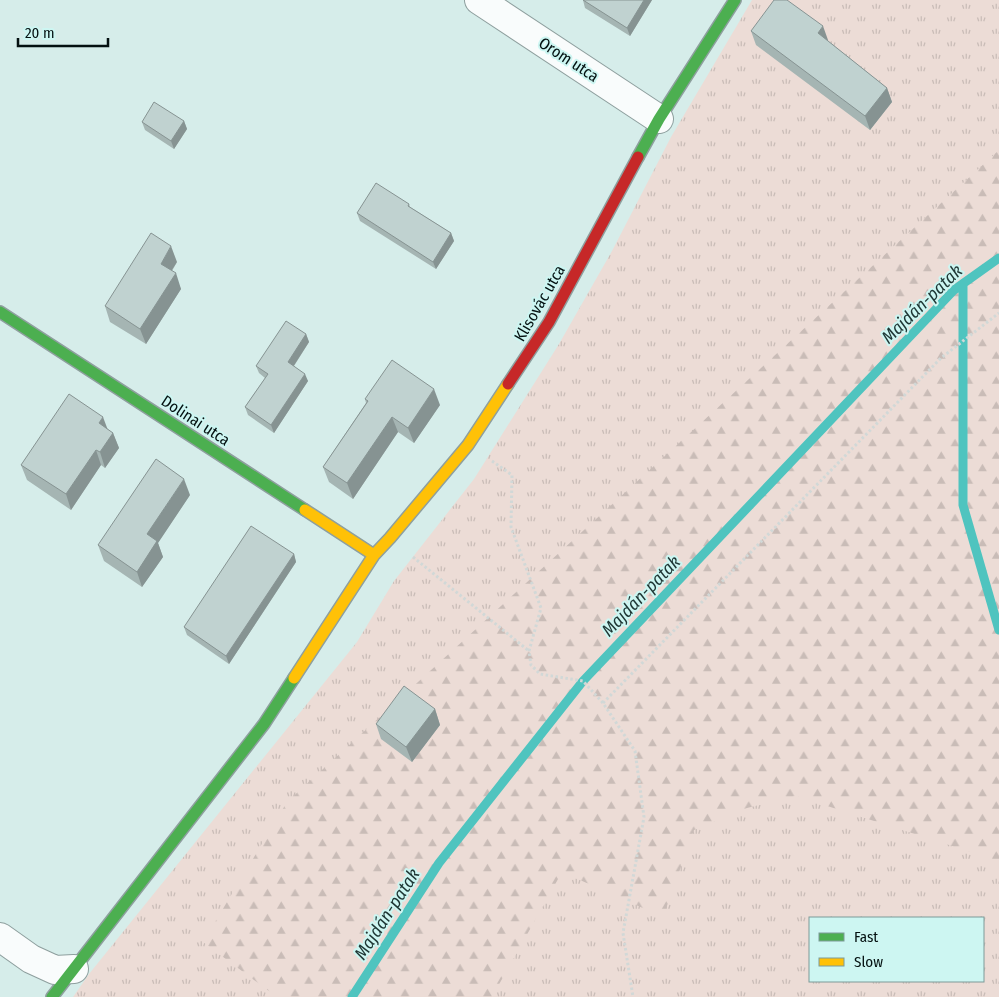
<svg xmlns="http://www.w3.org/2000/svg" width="999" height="997" font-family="'Fira Sans Condensed',sans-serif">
<defs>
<pattern id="grass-tufts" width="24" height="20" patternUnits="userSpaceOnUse" patternTransform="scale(1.25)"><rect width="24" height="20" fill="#ecdcd6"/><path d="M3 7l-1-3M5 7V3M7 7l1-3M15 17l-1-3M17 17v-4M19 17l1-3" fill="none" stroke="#c9bcb7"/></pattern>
<pattern id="forest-firs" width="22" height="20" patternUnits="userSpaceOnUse" patternTransform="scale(1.25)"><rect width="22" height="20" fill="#ecdcd6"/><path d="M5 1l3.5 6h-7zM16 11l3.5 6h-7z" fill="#c9bcb7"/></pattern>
</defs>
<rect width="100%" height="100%" fill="#d6edea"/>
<!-- grass -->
<path fill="url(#grass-tufts)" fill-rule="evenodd" d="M752,0h247v997h-926l16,-23 268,-332 37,-61 80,-102 85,-135 53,-93 59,-114zM810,918h173v63h-173z"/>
<!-- forest -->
<path fill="url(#forest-firs)" d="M999,150v711l-203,-65 -49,12 -53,22 -31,87 -101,-45 -70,125h-215l-74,-55 84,-140z"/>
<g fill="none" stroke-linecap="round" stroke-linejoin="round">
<!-- stream -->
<path stroke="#4fc4bf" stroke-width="9" d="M963,284v221l36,125
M352,997l87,-134 144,-182 371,-391 45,-32"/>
<!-- street casing -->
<g stroke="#8e9f9e" stroke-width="30">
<path id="street" d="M479,0l180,119
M0,937l31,22 24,11 19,-1"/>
</g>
<!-- fast casing -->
<g stroke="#8e9f9e" stroke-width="14">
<path id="fast" d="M638,157l21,-38 76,-119
M0,312l305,198
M52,997l212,-273 30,-46"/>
</g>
<!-- slow casing -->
<g stroke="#8e9f9e" stroke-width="14">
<path id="slow" d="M305,510l69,45
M294,678l80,-123 16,-17 78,-93 40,-61"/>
</g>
<!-- jam casing -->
<g stroke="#8e9f9e" stroke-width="14">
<path id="jam" d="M508,384l41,-62 89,-165"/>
</g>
<!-- path -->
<path stroke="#d1d8d7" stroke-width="3" stroke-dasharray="2.5 2.5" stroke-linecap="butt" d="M492,461l20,14 -1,52 30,81 -12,43 2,14 9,9 43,7 20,22 32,48 9,66 -21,116 10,64
M413,557l116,94
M603,703l338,-345 58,-45"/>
<!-- street -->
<use href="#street" stroke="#f9fcfc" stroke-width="28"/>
<!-- fast -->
<use href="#fast" stroke="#4caf50" stroke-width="11"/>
<!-- slow -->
<use href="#slow" stroke="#ffc107" stroke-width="11"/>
<!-- jam -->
<use href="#jam" stroke="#c62828" stroke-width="11"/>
</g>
<!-- wall -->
<path fill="#a5b5b3" d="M583,0h69l-22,36 -45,-28z
M751,31l77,9v1l59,47 5,14 -22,28 -114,-85z
M184,121l3,8 -13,20 -29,-19 -3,-8z
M409,204l1,3 41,26 3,8 -18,28 -76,-48 -3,-8z
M177,262l-5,9 9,18 -35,55 -36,-22 -5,-16z
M306,334l3,8 -15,24 14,15 -34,52 -26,-18 -3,-8 20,-29 -6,-5 -3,-7z
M365,399l75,6 -26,38 -16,-11 -45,67 -24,-17 -6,-15 43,-64z
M107,429l6,4 6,15 -14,20 -4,-3 -30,45 -44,-30 -6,-15z
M190,495l-32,48 5,14 -21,30 -38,-26 -6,-16z
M294,554l2,8 -67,102 -42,-29 -3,-8z
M435,709l5,16 -28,37 -31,-23 -5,-15z"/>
<!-- shaded-wall -->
<path fill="#869392" d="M644,0h8l-22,36 -3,-8z
M823,26l5,14 -5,7 -5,-14z
M887,88l5,14 -22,28 -5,-14z
M184,121l3,8 -13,20 -3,-8z
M451,233l3,8 -18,28 -3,-7z
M171,246l6,16 -11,17 -5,-15z
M176,273l5,16 -35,55 -6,-15z
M306,334l3,8 -18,28 -3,-8z
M305,374l3,7 -34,52 -3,-8z
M434,389l6,16 -26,38 -6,-15z
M103,417l6,16 -10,-10z
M392,417l6,15 -45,67 -6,-16z
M113,433l6,15 -14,20 -5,-16z
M96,450l5,15 -30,45 -5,-16z
M184,479l6,16 -32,48 5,14 -21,30 -5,-15 10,-38z
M294,554l2,8 -67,102 -3,-8z
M435,709l5,16 -28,37 -6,-15z"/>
<!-- building -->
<path fill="#c0d2d0" stroke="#869392" d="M583,0h61l-17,28z
M774,0h13l36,26 -5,7 69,55 -22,28 -114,-85z
M154,102l30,19 -13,20 -29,-19z
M376,183l33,21 -1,2 43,27 -18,29 -76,-49z
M151,233l20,13 -10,18 15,9 -36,56 -35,-23z
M286,321l20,13 -18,28 17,12 -34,51 -26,-18 23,-33 -12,-8z
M392,360l42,29 -26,39 -16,-11 -45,66 -24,-16 45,-66 -3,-2z
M69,394l34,23 -4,6 14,10 -13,19 -4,-2 -30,44 -45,-29z
M156,459l28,20 -37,55 10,7 -20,31 -39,-27z
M251,526l43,28 -68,102 -42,-29z
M404,686l31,23 -29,38 -30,-23z"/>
<g text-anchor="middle" stroke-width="4" stroke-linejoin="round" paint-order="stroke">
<!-- street labels -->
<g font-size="16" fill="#041111" stroke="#cdf6f2">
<text transform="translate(569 59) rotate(33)" y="6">Orom utca</text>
<text transform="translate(539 303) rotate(-60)" y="6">Klisovác utca</text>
<text transform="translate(196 420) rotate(33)" y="6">Dolinai utca</text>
</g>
<!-- water labels -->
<g font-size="18" font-style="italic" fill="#1e3634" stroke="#cdf6f2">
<text transform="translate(922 304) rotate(-44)" y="6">Majdán-patak</text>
<text transform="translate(641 596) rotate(-46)" y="6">Majdán-patak</text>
<text transform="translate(387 914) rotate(-57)" y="6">Majdán-patak</text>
</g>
</g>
<!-- legend -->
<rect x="809" y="917" width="175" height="65" fill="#cdf6f2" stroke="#7d9a98"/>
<rect x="819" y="933" width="25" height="8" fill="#4caf50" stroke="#7d9a98"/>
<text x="854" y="942" font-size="15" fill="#041111">Fast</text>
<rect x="819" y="958" width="25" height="8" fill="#ffc107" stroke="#7d9a98"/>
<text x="854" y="967" font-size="15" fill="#041111">Slow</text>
<!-- scale -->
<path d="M18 38v8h90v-8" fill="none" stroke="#041111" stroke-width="2.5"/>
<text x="25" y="38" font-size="15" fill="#041111" stroke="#cdf6f2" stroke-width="4" paint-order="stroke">20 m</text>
</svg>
